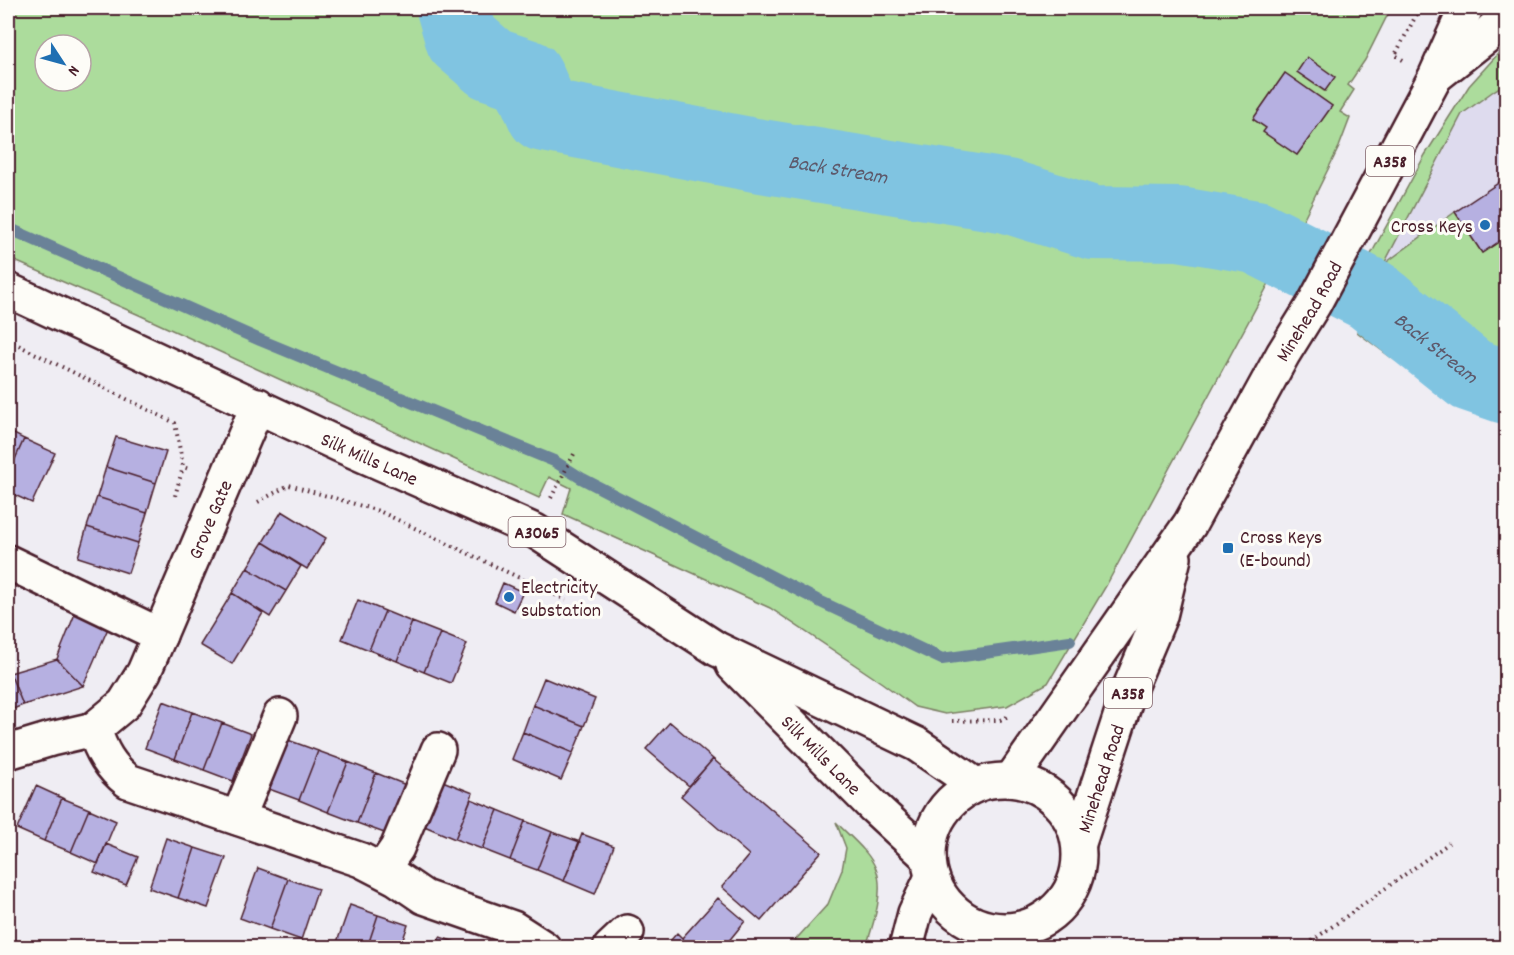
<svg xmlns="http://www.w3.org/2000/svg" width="1514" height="955" font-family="Dekko,sans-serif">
<rect width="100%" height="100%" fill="#efedf3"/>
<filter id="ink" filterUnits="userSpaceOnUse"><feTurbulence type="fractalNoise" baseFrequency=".0167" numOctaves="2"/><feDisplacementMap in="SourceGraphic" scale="12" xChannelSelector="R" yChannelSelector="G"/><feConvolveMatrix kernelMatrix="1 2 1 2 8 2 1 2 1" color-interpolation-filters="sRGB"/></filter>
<g filter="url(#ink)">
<!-- built -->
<path fill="#dedbee" d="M1506,83v252l-123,-69 79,-152z"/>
<!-- green -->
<path fill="#acdc9c" stroke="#7b7e64" stroke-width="1.5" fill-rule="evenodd" d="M8,8h1383l-26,52 -17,25 6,5 -14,22 10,6 -11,29 -37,75 -196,364 -58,97 -41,23 -62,8 -30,-7 -33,-24 -112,-75 -207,-94 8,-26 -22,-11 -10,21 -402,-184 -129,-56zM45,45h36v36h-36zM1297,72l37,5 -10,14zM1285,73l47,33 -35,49 -33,-23 2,-4 -13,-9z
M1506,45v38l-11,7 -33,24 -78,150 71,-52 27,41 24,-16v163l-53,-16 -57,-23 -39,-29 26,-66 -14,-8 56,-103 44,-69z
M836,822c13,14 33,29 40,47 9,22 -3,56 -10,78h-77l39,-43 14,-34 4,-22z"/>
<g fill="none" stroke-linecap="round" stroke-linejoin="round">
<!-- stream -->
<path stroke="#6a8298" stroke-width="12" d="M8,228l252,112 294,121 27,17 240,124 121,57 128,-18"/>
<!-- river -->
<path stroke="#80c4e1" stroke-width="74" id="s1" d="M453,8l9,31 29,25 36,12 17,39 211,40 252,41 86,27 86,1 77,13 115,58 100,80 35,12"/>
</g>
<!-- building -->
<path fill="#b6b0e1" stroke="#4a1f2b" stroke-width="1.5" d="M1307,57l28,20 -10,14 -28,-19z
M1285,73l47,33 -35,49 -34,-23 3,-4 -13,-9z
M1506,178v59l-24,16 -27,-41z
M8,431l16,8 -16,36z
M116,437l50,15 -10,31 -50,-16z
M24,439l31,14 -23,50 -24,-11v-17z
M106,467l50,16 -9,30 -50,-16z
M97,497l50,16 -9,30 -51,-16z
M282,511l44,27 -19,31 -44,-27z
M87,527l51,16 -10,30 -50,-16z
M263,542l38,24 -15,25 -39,-23z
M247,568l39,23 -16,26 -38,-24z
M503,583l20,9 -9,19 -19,-9z
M232,593l31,20 -31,51 -32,-19z
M358,600l27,11 -16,39 -27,-11z
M76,611l33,15 -26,60 -26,-27z
M385,611l27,11 -15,39 -28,-11z
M412,622l28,11 -16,39 -27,-11z
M440,633l27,11 -16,39 -27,-11z
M57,659l26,27 -60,19 -13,-32z
M10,673l13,32 -15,6v-37z
M544,678l51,21 -11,27 -51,-21z
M163,701l29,11 -17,47 -30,-11z
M533,705l51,21 -11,27 -50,-21z
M192,712l30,11 -18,47 -29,-11z
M670,722l43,37 -24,27 -43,-37z
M222,723l29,11 -18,47 -29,-11z
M523,732l50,21 -12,27 -49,-21z
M288,740l30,11 -19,49 -30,-11z
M318,751l30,11 -20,50 -29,-12z
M713,759l108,93 -60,69 -39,-34 27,-32 -68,-59z
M348,762l28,11 -19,50 -29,-11z
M376,773l30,12 -19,49 -30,-11z
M440,780l33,13 -18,46 -33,-14z
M36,786l26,12 -18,43 -27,-12z
M62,798l27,11 -18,43 -27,-11z
M471,799l27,11 -16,39 -27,-10z
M89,809l27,12 -18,43 -27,-12z
M498,810l27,11 -15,39 -28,-11z
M525,821l27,11 -15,38 -27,-10z
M552,832l28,10 -16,39 -27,-11z
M582,834l32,12 -19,48 -31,-13z
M166,838l29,10 -17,50 -29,-10z
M106,844l32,13 -12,28 -32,-13z
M195,848l31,10 -18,50 -30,-10z
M258,868l30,11 -18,50 -30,-11z
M288,879l30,10 -17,51 -31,-11z
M718,898l27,23 -22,27h-30l-11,-10z
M350,905l28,10 -11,33h-32z
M378,915l30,10 -8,23h-33z
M677,933l5,5 11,10h-29z
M440,937l30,10v1h-34z"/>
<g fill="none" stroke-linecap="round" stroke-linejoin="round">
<!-- minor casing -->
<g stroke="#4a1f2b" stroke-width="38">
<g id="minor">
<path d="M8,562l152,73"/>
<path d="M94,729c7,22 16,38 34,52l233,79 35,18 28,19 89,31 31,20"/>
<path id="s2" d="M8,752l43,-13 43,-10 30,-25 20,-32 114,-267"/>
<path d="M238,818l42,-102"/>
<path d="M382,870l15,-22 41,-98"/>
<path d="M610,948l17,-16"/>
</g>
</g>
<!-- primary casing -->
<g stroke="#4a1f2b" stroke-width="38">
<g id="primary">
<path d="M1437,75l47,-37 22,-22"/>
<path id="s3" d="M8,290l332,155 195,86 182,118 199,95 60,41"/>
<path id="s4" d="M733,665l141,142 55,51"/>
<circle cx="1004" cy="855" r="75"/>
<path id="s5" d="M1011,780l179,-256 93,-170 31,-50 121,-227 31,-69"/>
<path id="s6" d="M1079,843l51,-156 30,-71 14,-58"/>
<path d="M906,948l9,-35 17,-36"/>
</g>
</g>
<!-- path -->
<path stroke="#4a1f2b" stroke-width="4" stroke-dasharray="1.5 4.5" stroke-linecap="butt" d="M1403,60l-8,-5 25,-47
M8,340l167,83 8,44 6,2
M175,496l8,-29
M551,498l23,-44
M258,502l31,-17 90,26 187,89
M952,721l48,-1 7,-3
M1302,948l147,-105"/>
<!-- minor -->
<use href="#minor" stroke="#fdfcf7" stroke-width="33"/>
<!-- primary -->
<use href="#primary" stroke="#fdfcf7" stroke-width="33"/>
</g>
</g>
<!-- markers -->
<g fill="#1f6fb2" stroke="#fdfcf7" stroke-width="2">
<circle cx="1485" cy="225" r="6"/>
<rect x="1222" y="542" width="12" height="12" rx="3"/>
<circle cx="509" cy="597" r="6"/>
</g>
<g text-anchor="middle" stroke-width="6" stroke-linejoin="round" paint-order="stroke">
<!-- shield labels -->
<g fill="#fdfcf7" stroke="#806168" stroke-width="1.5">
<rect x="1366" y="146" width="48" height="30" rx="4.5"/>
<rect x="508.5" y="517" width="57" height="30" rx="4.5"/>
<rect x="1104" y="678" width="48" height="30" rx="4.5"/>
</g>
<g font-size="18" font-weight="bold" fill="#4a1f2b">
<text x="1390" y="167">A358</text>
<text x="537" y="538">A3065</text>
<text x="1128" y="699">A358</text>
</g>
<!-- poi labels -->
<g font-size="20" fill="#4a1f2b" stroke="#fdfcf7" text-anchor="start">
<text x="1473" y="232" text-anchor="end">Cross Keys</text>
<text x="1240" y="543">Cross Keys<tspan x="1240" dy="23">(E-bound)</tspan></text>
<text x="521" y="593">Electricity<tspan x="521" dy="23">substation</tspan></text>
</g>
<!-- street labels -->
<g font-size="20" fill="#4a1f2b" stroke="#fdfcf7">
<text dy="7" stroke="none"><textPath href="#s5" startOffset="556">Minehead Road</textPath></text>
<text dy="7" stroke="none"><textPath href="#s3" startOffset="399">Silk Mills Lane</textPath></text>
<text dy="7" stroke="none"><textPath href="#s2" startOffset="332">Grove Gate</textPath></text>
<text dy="7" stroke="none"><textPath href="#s4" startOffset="126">Silk Mills Lane</textPath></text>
<text dy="7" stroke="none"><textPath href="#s6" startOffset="68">Minehead Road</textPath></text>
</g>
<!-- water labels -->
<g font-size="21" font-style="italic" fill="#5d596b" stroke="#fdfcf7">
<text dy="7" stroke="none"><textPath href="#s1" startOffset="450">Back Stream</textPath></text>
<text dy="7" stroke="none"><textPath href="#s1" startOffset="1088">Back Stream</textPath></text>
</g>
</g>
<!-- margin -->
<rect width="1514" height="955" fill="none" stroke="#fdfcf7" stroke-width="30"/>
<rect x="15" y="15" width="1484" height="925" fill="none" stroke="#4a1f2b" stroke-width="2" filter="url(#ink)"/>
<!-- north arrow -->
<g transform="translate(63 63) rotate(126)"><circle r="28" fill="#fdfcf7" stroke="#b5a4a5" stroke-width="1.5"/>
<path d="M0-4.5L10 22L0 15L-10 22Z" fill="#1f6fb2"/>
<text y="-9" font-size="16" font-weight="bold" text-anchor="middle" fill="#4a1f2b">N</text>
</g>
</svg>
